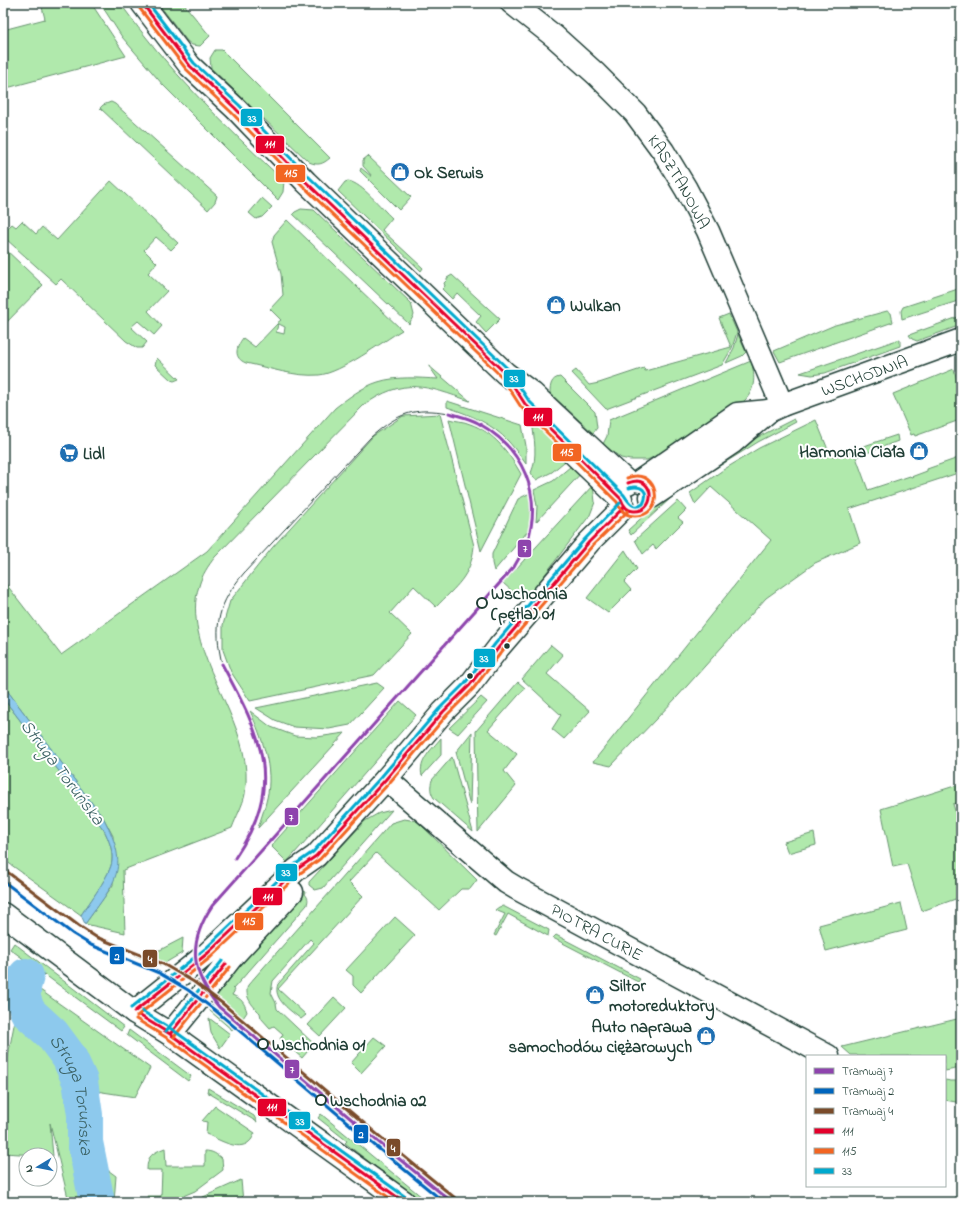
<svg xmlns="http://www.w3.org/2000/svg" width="964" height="1205" font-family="'Indie Flower',sans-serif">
<rect width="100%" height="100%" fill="#fff"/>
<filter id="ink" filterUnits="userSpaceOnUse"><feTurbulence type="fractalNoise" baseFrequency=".025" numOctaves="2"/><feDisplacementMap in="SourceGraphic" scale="8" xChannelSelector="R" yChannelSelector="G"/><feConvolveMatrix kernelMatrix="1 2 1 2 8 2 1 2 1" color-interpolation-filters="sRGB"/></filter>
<g filter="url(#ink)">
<!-- green -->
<path fill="#b0e9ac" stroke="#689370" d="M41,3h50l35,53 -123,33v-59l42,-11z
M100,3h20c47,66 104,122 164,178l-1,11 -5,8 -115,-115 -41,-48z
M158,3h25l27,33 -10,10 -8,-1 -5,-4z
M215,50h7l108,108c-7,6 -12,8 -21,4l-98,-94 -1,-10z
M111,102l4,2 102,92 -2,6 -7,8 -108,-102 3,-3z
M368,156l43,41 -12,13 -39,-39 1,-3 10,8h1l-9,-10v-6z
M111,181l67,62 -7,7 -15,-13 -12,13 13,13 -9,10 19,18 -19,20 14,15 -8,9 -16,-14 -7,6 16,15 -5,6h-5l-11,-7 -65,-62 -5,5 -50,-45v-9l6,-6 4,3 6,-6 14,13 6,-7 15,13z
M348,181c14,2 33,27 44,37l-10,12 41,38 -2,3 -83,-80 7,-9z
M262,198l10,9 -10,10 -6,2 -7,-6z
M301,209l13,1 97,93 3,12 -5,9 -116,-110 2,-2z
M287,220l115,110c-20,12 -61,43 -83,45 -24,2 -49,-7 -73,-12 -13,-5 -10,-16 -3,-25l12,9 22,-23 1,1 -2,7 8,2 1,-7 -8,-4 4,-3 -11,-11 13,-14 -2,-21 -9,-32 2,-7z
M3,247l40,38 -40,41z
M452,275l48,44 -14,14 -10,-11 5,-6 -24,-23 -5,6 -10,-10 3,-3 -1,-3 3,-3v-2z
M961,288v12l-59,19 -1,-8 2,-4z
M887,311l4,2 2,9 -113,40 -6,-11 61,-26z
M729,314l8,18 -5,16 -10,17 -116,44 -34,-36 4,-3 13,15 10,-2 45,-15 1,3 86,-24 -12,-29z
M961,316v9l-44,16 -5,-2 -3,-4z
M738,334l8,18 -4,4 -16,7 8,-15z
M900,339v7l-75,27 -13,2 -12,-2z
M157,358l22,21 -5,2 -3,-1 -16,-15z
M751,361c5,16 4,31 -9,42l-80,50 -15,7h-17l-9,-2 -18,-14 4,-8 2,-16z
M428,365l42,36c-44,-15 -66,-25 -107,5l-148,151c-7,9 -13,18 -16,29 -5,14 -4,30 -1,45 11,55 56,104 47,163 -2,11 -9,23 -13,34l-109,42 2,63 -40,-9 28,-39v-49l-9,-17 -101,-134v-105l58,75 146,-104 128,-143c13,-10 27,-21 43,-26 19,-6 40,-4 60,-3z
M954,369l7,27v34l-4,-9 -42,15 -1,-2 -3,1 -18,-41z
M560,377l35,35 2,16 -4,5 -43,-40c0,-7 1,-15 10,-16z
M447,401l75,24 4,21v18c-5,-7 -11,-15 -17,-22 -17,-19 -39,-27 -62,-35z
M440,414l34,132c-3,31 -18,40 -38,61l-22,-21 -24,27 22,21 -38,41 -124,26 -19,-29 -8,-22v-25l7,-24 42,-53 101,-112 30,-20z
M449,419c6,2 15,2 21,5 24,8 39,29 51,50l-40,77z
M794,419l2,3 -38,20 -74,46 1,-8 71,-42z
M816,420l15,37 66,-22 1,6 -42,16 12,33 42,-14 1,1 16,-6v-2l34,-12v15l-112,37 11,34 -45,20 -49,35 -88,98 -67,70 -18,-4 178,-222 -60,-53 -16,17 -5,-11 33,-23 36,-22z
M532,421l38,36 -18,15 -16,8 -5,-7c7,-16 3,-35 1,-52z
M576,462l7,9 -47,51 1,-16 -3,-16 19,-9z
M593,485l2,17 -5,13 -66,87 -21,-19z
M530,493v27l-2,11 -34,40 -2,-8v-9l26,-55z
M667,495l6,1 -42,39 -3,-5z
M678,501l8,9 -8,8 5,4 -27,27 -3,-4 -10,9 -8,-14z
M625,550l12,19 -13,13 7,8 -23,23 -21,-15z
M551,645l12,10 -16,19 43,37 -26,28 -12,-10 9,-14 -39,-36z
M518,682l7,6 -37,42 29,24 -13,17 12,15 -38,46 -2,-101z
M377,683l7,5 -34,37 -21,4 -35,-2 -19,-7 -19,-12z
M481,697l6,5 -29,32 -9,-6z
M3,698l101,132c5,10 9,20 8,31 -1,13 -23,42 -31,54l-78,-56z
M400,701l16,14 -129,147 -16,-16z
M250,711l21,16 24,9 22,1 28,-4 -87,95c3,-10 7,-20 9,-30 7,-30 -5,-60 -17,-87z
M472,732l-2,73 -14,-53z
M441,738v17l-19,21c-4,-15 10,-27 19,-38z
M452,757l21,75 -39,-34c-4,-6 -4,-11 -2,-18z
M961,784v18l-8,2 8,27v66l-39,14 -15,-47 -14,3 -12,-58z
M392,810l-69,78 -8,2 -6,-5v-3l56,-61 14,-8z
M404,819l13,2 60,59 -7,9h-9l-22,21 -63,-57 -27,29 14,14 -85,93 28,26 -5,4c-10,-8 -29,-20 -23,-35l36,-41 -4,-4 -37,42 -2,12 5,10 1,6 37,35 -12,14 -22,-19 3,-5 -9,-8 -4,2 -9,-10 -1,-5c-8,-8 -16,-16 -12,-28l143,-162z
M814,833l2,12 -28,8 -4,-11z
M302,890l4,2 -1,2c4,5 3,6 2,11l-74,84 2,1 -3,5c10,4 12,7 15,17l-6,9 -27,-24 5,-4 -4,-4z
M901,903l6,27 -81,21 -7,-26z
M503,906l46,24 -1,6 -40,-22 -12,22 -2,-1 11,-21 -10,-4 4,-3z
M395,917l20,18 -54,58 -8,-8v-9l-7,-6z
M556,935l84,44 -2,3 -85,-44z
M183,938l-1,15 -22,13 -26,-11 26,-5z
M14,943l110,84 -3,4 -111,-82z
M19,975l131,93 -15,29 -39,-6 -2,63 7,11 15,11 -2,26h-45l-19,-79 3,33 -50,-3v-92h4l8,-41 15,2z
M334,997l12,11 -26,28 -12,-11z
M211,1003l25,22 -4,5 -22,-19z
M209,1018l21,16 -10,14 -9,-15z
M961,1018v50l-16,3v-15h-87l-1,-1h-6l-9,-8z
M129,1030l62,46 -3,5 -61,-46z
M374,1037l12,9 -25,27 -10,-10z
M945,1080l6,1h5l1,1 4,1v20l-16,-3z
M208,1088l46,28 3,6 -50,-30z
M215,1106l40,27c-2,3 -3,7 -6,9 -11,10 -31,-3 -43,-8l1,-12 -5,-1z
M321,1114l107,88h-12l-21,-20 -50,-39 2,-2 -29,-23z
M165,1148l1,18h39v-15c7,0 12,3 17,8l1,11 -28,21 -26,11h-19l-3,-6h14l1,-26h-15c0,-14 5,-17 18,-22z
M241,1180l2,22h-51z"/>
<!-- water -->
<path fill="#8dc9ed" stroke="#6191a3" d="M3,685l101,134c27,51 11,63 -19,105l-4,-9c8,-12 30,-41 31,-54 1,-11 -3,-21 -8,-31l-101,-132z"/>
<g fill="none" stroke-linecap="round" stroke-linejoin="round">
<!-- river -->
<path stroke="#8dc9ed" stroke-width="36" id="s1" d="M26,976l-3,11v12l5,13 24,22 17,23 11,24 5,34v27l12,60"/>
<!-- minor casing -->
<g stroke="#1f3d34" stroke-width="25">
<g id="minor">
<path id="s2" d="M512,3l43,34 41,37 39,39 28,38 23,38 22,42 74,174"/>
<path id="s3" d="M386,779l120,103 10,6 312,168"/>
</g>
</g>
<!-- tertiary casing -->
<g stroke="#1f3d34" stroke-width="25">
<g id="tertiary">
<path d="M142,3l48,63 45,42 71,74 199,191 28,21 95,89"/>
<path d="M574,454l47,45"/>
<path d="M640,481l97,-67 32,-3"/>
<path id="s4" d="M651,497l82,-55 36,-31 13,-6 179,-65"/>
<path d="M3,914l131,98 36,22 234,168"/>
<path d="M134,1012l74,-59 88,-83 20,-14 70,-77 57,-67 26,-26 30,-39 90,-105 35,-35"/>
<path d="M170,1034l36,-44 25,-32 61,-66"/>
</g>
</g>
<!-- minor -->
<use href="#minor" stroke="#fff" stroke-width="22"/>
<!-- tertiary -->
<use href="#tertiary" stroke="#fff" stroke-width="22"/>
<!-- tram -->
<path stroke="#1f3d34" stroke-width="1" d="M222,664c-9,-40 -4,-60 22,-91l127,-136c28,-24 42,-30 78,-24"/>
<!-- bus-1 casing -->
<g stroke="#fff" stroke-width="6">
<path id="bus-1" d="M142,3l48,63 45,42 71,74 199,191 20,31 96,95c2,6 6,12 13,12 21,1 21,-29 3,-30 -2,0 -6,1 -9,2
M134,1012l74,-59 88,-83 20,-14 70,-77 57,-67 26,-26 30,-39 90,-105 35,-35
M139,1015l31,19 234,168
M170,1034l56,-70"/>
</g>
<!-- bus-2 casing -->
<g stroke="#fff" stroke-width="6">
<path id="bus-2" d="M138,6l48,63 45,43 72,74 198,190 20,31 96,95c3,8 9,14 18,14 29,0 25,-41 1,-40 -3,0 -6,1 -9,2
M137,1016l74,-59 88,-83 21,-15 70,-77 57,-67 26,-26 30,-39 90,-105 35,-34
M136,1019l31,19 228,164
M174,1037l56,-70"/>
</g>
<!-- bus-3 casing -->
<g stroke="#fff" stroke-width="6">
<path id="bus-3" d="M148,3l46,60 45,42 71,73 198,191 21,32 95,94c5,8 10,15 19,9 7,-14 -2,-19 -14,-16
M131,1008l74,-59 88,-83 20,-14 69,-76 57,-67 26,-26 30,-39 90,-105 35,-36
M142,1011l31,19 234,168
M166,1031l56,-70"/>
</g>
<!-- bus-1 -->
<use href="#bus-1" stroke="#e4002b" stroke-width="3"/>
<!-- bus-2 -->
<use href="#bus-2" stroke="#f26522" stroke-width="3"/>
<!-- bus-3 -->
<use href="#bus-3" stroke="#00a9ce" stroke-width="3"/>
<!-- tram-1 casing -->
<g stroke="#fff" stroke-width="6">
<path id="tram-1" d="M449,413c10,3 20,5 29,10 45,25 65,71 49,120 -3,8 -9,16 -13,24l-302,339c-25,38 -21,67 7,101l157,133 76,62
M222,664c39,72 64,119 13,194"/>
</g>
<!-- tram-2 casing -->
<g stroke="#fff" stroke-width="6">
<path id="tram-2" d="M3,881l70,53 18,11 68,28 29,17 28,21 157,133 71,58"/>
</g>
<!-- tram-3 casing -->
<g stroke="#fff" stroke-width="6">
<path id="tram-3" d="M6,871l73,55 17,11 67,27 31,18 28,21 157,133 76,62"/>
</g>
<!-- tram-1 -->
<use href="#tram-1" stroke="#8e44ad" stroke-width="3"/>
<!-- tram-2 -->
<use href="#tram-2" stroke="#0065bd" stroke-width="3"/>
<!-- tram-3 -->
<use href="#tram-3" stroke="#7a4b2a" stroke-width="3"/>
</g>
</g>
<!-- icons -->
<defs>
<g id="shop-disc" transform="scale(1)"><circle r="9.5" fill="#1f6fb2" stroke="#fff"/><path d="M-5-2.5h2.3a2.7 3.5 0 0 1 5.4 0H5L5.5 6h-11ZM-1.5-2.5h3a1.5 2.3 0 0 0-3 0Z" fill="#fff"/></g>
<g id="supermarket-disc" transform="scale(1)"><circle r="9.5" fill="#1f6fb2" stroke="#fff"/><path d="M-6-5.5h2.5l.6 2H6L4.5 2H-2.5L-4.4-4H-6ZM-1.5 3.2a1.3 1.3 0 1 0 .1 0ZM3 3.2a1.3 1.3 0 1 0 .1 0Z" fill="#fff"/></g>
</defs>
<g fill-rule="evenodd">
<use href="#shop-disc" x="400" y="172"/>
<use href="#shop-disc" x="556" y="305"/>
<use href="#shop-disc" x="919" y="451"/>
<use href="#supermarket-disc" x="69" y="453"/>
<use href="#shop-disc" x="595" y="995"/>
<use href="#shop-disc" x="706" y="1036"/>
</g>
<!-- markers -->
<g fill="#fff" stroke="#1f3d34" stroke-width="2">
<circle cx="482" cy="603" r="5"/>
<circle cx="263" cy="1044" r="5"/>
<circle cx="321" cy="1100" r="5"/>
</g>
<g fill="#1f3d34" stroke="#fff" stroke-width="1.5">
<circle cx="507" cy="646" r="3.5"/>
<circle cx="470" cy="676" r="3.5"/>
</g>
<g text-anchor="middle" stroke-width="4" stroke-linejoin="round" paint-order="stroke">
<!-- poi labels -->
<g font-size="17" font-weight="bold" fill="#1f3d34" stroke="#fff" text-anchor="start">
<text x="414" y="178">Ok Serwis</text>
<text x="570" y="311">Wulkan</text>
<text x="905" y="457" text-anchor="end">Harmonia Ciała</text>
<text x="83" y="459">Lidl</text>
<text x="609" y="991">Siltor<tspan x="609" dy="20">motoreduktory</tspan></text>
<text x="692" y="1032" text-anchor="end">Auto naprawa<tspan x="692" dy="20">samochodów ciężarowych</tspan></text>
</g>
<!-- street labels -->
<g font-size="17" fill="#1f3d34" stroke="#fff">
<text dy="6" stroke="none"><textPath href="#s2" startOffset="247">KASZTANOWA</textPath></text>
<text dy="6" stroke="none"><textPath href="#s4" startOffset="248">WSCHODNIA</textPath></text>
<text dy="6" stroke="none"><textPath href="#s3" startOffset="262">PIOTRA CURIE</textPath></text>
</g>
<!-- stop labels -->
<g font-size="17" font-weight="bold" fill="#1f3d34" stroke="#fff" text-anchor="start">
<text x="491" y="599">Wschodnia<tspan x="491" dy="20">(pętla) 01</tspan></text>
<text x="272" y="1050">Wschodnia 01</text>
<text x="330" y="1106">Wschodnia 02</text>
</g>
<!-- water labels -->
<g font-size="18" font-style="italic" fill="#3a6062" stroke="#fff">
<text transform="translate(63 772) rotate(53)" y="6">Struga Toruńska</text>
<text dy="6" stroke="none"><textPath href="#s1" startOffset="136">Struga Toruńska</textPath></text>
</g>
</g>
<g stroke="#fff" stroke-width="1.5">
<rect x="240" y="108" width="23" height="19" rx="4" fill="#00a9ce"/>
<rect x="255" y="135" width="30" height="19" rx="4" fill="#e4002b"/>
<rect x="275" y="164" width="31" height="19" rx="4" fill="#f26522"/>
<rect x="503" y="369" width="23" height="19" rx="4" fill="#00a9ce"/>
<rect x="523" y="407" width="30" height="20" rx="4" fill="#e4002b"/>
<rect x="552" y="443" width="30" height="19" rx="4" fill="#f26522"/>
<rect x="517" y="539" width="15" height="19" rx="4" fill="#8e44ad"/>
<rect x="473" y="648" width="23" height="20" rx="4" fill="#00a9ce"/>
<rect x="284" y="807" width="15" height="19" rx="4" fill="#8e44ad"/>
<rect x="275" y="863" width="23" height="19" rx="4" fill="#00a9ce"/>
<rect x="252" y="887" width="31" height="19" rx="4" fill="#e4002b"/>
<rect x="234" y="912" width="30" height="19" rx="4" fill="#f26522"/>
<rect x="109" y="946" width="16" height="19" rx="4" fill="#0065bd"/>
<rect x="142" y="949" width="16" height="19" rx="4" fill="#7a4b2a"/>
<rect x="284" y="1059" width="16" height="20" rx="4" fill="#8e44ad"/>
<rect x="257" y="1098" width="30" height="19" rx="4" fill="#e4002b"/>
<rect x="288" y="1111" width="23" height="19" rx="4" fill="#00a9ce"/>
<rect x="353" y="1124" width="16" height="20" rx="4" fill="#0065bd"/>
<rect x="386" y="1138" width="15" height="19" rx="4" fill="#7a4b2a"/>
</g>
<g font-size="11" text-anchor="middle" font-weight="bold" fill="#fff">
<text x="252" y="122">33</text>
<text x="270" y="148">111</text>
<text x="291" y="177">115</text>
<text x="514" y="382">33</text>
<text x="538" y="421">111</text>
<text x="567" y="456">115</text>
<text x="525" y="552">7</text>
<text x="484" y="662">33</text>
<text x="291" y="821">7</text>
<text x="286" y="876">33</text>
<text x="268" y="901">111</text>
<text x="249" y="925">115</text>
<text x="117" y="960">2</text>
<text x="150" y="963">4</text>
<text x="292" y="1073">7</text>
<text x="272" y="1111">111</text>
<text x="300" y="1125">33</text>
<text x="361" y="1138">2</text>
<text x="393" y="1152">4</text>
</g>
<!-- margin -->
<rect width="964" height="1205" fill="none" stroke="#fff" stroke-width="16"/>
<rect x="8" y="8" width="948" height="1189" fill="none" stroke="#1f3d34" stroke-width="1.5" filter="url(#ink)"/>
<!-- legend -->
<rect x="806" y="1055" width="140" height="132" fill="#ffffff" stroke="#a5b1ae"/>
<rect x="814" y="1068" width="20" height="6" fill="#8e44ad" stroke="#a5b1ae"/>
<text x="842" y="1075" font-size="12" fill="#1f3d34">Tramwaj 7</text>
<rect x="814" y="1088" width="20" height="6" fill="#0065bd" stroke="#a5b1ae"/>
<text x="842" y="1095" font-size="12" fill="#1f3d34">Tramwaj 2</text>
<rect x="814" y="1108" width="20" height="6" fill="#7a4b2a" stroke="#a5b1ae"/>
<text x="842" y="1115" font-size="12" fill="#1f3d34">Tramwaj 4</text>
<rect x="814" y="1128" width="20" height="6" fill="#e4002b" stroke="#a5b1ae"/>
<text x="842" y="1135" font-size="12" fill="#1f3d34">111</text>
<rect x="814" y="1148" width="20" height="6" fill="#f26522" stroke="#a5b1ae"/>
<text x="842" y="1155" font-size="12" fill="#1f3d34">115</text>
<rect x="814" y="1168" width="20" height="6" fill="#00a9ce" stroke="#a5b1ae"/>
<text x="842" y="1175" font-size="12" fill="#1f3d34">33</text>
<!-- north arrow -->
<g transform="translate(38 1167) rotate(260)"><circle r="19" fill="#ffffff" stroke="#a5b1ae"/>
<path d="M0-3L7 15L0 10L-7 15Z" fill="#1f6fb2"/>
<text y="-6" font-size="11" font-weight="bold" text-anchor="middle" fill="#1f3d34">N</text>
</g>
</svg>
